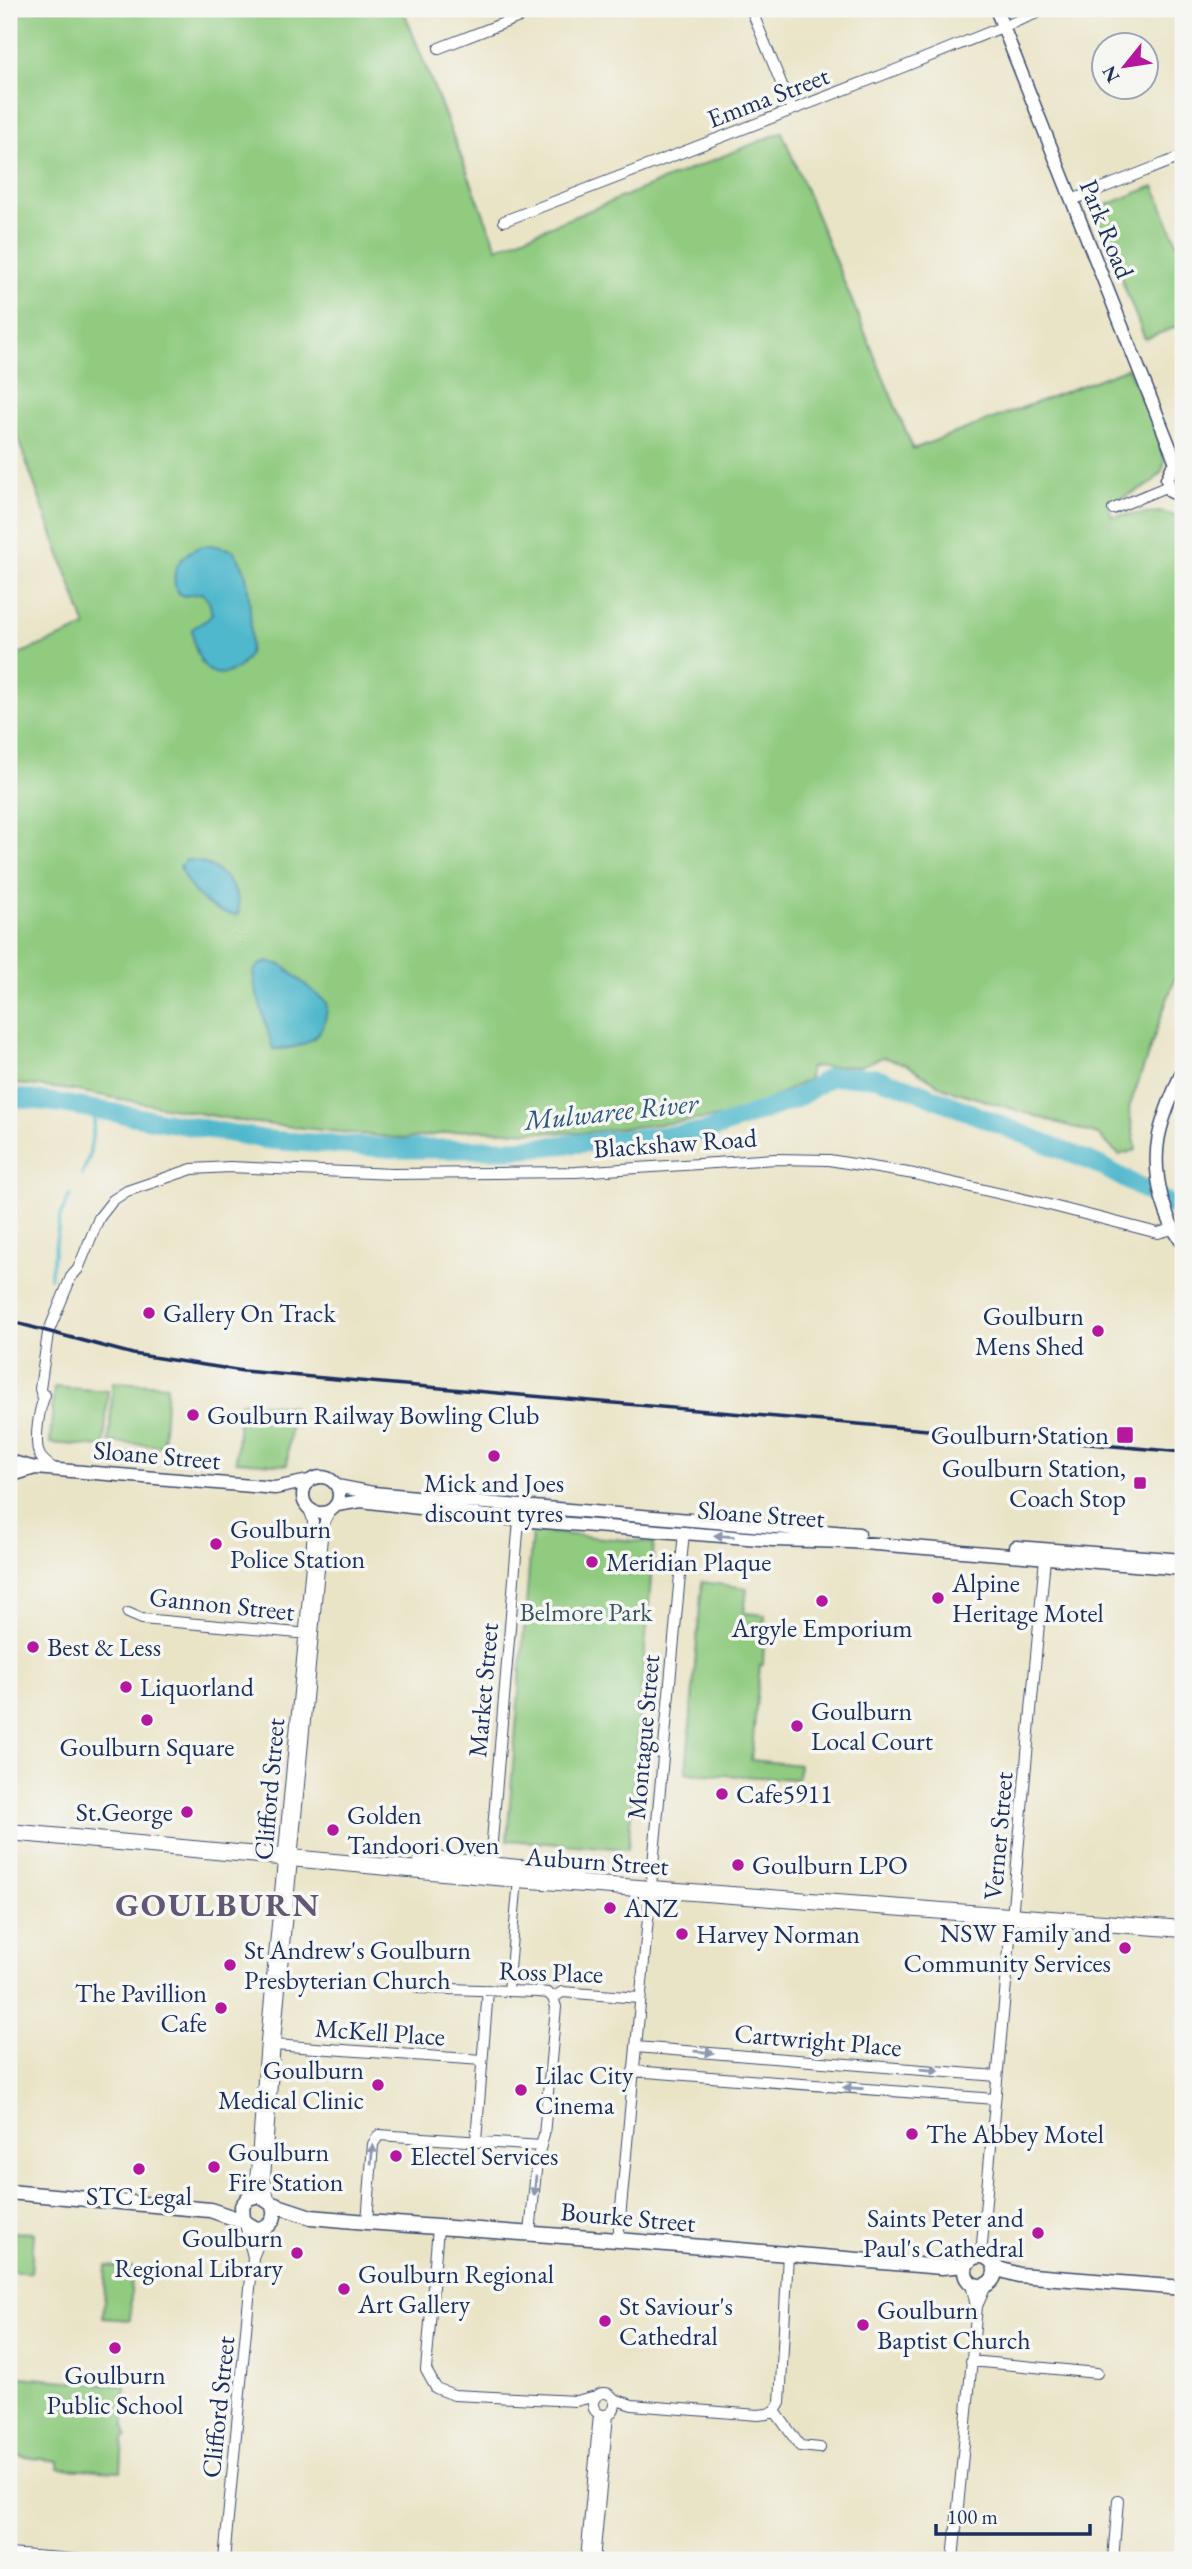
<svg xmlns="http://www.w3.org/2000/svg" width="1192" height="2569" font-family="'EB Garamond',serif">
<rect width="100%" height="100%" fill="#f6f6f2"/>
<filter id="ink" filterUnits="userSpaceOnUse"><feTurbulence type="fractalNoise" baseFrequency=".0143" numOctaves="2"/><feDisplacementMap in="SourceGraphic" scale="14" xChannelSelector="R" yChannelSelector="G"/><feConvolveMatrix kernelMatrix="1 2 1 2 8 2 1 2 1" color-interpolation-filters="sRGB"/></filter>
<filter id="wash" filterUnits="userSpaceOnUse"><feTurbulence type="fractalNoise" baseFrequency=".00686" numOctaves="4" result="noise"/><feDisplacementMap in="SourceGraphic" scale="28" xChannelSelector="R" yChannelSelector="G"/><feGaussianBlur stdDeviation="1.57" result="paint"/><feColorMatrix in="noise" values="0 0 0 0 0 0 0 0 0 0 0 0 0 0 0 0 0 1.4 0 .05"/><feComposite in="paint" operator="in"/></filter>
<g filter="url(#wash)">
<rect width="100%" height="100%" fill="#eae4c7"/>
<!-- green -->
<path fill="#90cb80" stroke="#567d6f" stroke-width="2" d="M13,9h390l94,239 285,-116 131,317 215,-81 24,54 13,38 -3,11 -11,13 -43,21 4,11 50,-4 16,5 5,9v429l-54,153 7,42 -17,5 -21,-20 -154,-47 -38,-24 -23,-7 -23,9 -50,1 -1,12 -69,36 -161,18 -112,-3 -61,9 -159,-17 -175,-32 -63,-7v-425l77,-31 -77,-213v-404z
M1154,186l29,72v66l-38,15 -51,-129z
M113,1382l54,3 -4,61 -54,-4z
M54,1387l54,4 -4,56 -54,-4z
M240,1402l52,4 -5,59 -51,-4z
M532,1531l122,12 -26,306 -121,-9z
M702,1582l45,6 -3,25 21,2 -2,50h-3l-9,95 48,5 -1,14 -112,-6z
M9,2232l25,1 -3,40 -22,-2z
M106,2266l26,2 -2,52 -27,-2z
M9,2376l117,10 -2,39 3,11 -4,4 -2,31 -63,-3v-7l-49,-6z"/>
<!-- water -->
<path fill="#4fb8cc" stroke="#357495" stroke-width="2" d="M211,545l22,5c4,6 8,12 11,19 5,15 10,73 4,87 -4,7 -8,12 -16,15 -28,13 -38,-20 -40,-42l16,-10 4,-5 -3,-13 -7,-8 -18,3 -6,-3c-12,-26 9,-46 33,-48z
M186,860c27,0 57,26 52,55 -25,0 -52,-25 -58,-49z
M269,962l13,3 45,38c0,35 -22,46 -54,46l-18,-62 -2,-15 7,-8z"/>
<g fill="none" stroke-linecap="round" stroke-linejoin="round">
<!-- stream -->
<path stroke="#4fb8cc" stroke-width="3.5" d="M82,1175l7,-18 7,-47
M50,1278l10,-61 10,-22"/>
<!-- river -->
<path stroke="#4fb8cc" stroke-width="19" d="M9,1097l49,6 211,37 132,9h115l189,-17 92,-34 33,-21h44l33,10 192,78 84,46"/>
</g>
</g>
<g filter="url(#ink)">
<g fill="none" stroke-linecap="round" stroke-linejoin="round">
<!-- pedestrian casing -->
<g stroke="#3a4a6e" stroke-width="10">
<path id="pedestrian" d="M508,1991l10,-112"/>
</g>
<!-- minor casing -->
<g stroke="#3a4a6e" stroke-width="12">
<path id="minor" d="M751,9l41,101
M439,48l101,-39
M1072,200l111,-44
M504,221l394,-152 149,-60
M1113,509l55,-23
M45,1395c-6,14 -11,44 -6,59 3,7 10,11 17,16
M43,1400l-3,-11 8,-56 23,-56 7,-8 21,-51 14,-18 14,-9 65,-22 38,-2 163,7 183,-2 199,-13 54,1 85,14 131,30 113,29 15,-4
M128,1613l14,6 167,15
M490,1865l29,-345
M418,1988l120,4 10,1 5,5
M553,1998l9,-6 77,6
M274,2045l208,15
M636,2047l361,29
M633,2071l362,28
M476,2141l12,-151
M248,2198l8,-26 10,-131 45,-476 2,-45 -4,-11
M269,2200l-4,-22 10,-136 47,-505 3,-16 5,-10
M367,2222l6,-78 6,-9 162,11
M245,2224l8,33
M438,2228l-12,142 10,18 18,7 122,6 20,-5
M530,2234l7,-74 7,-25 12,-128 -3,-9
M618,2240l66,-708
M977,2256l5,-12 63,-686
M971,2284l5,22
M971,2361l126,12
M593 2404a11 11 0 1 1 22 0a11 11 0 1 1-22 0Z
M614,2399l18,6 126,10 9,-1 8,-3 5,-8 8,-149
M775,2411l25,35 20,2
M9,2554l76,6
M224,2560l29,-303 12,-29
M586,2560l13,-146
M594,2560l14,-145
M953,2560l24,-254 9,-20
M1113,2560l5,-60"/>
</g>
<!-- tertiary casing -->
<g stroke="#3a4a6e" stroke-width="15">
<path id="tertiary" d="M996,9l181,456
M1183,464l-11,4 -5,11 3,12 13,6
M1183,1069c-20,50 -35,75 -21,130 5,16 10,31 21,43
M9,1461l26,7 240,20 34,-7
M9,1476l26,-8
M303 1495a18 18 0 1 1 36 0a18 18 0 1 1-36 0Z
M337,1486l36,7 77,7 409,34
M337,1505l24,-4 158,19 254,20 78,2 332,27
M1016,1547l167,13"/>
</g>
<!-- secondary casing -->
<g stroke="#3a4a6e" stroke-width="17">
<path id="secondary" d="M9,2192l201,18 33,11 13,8c15,-1 22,-11 16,-25l-13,-9 -11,3 -6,8 1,15
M272,2204l39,13 56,5 251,18 324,27 24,-2
M965 2271a15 15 0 1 1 30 0a15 15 0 1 1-30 0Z
M995,2268l24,7 164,13"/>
</g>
<!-- primary casing -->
<g stroke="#3a4a6e" stroke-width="18">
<path id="primary" d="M9,1832l509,47 665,50
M422,1859l152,14"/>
</g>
<!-- pedestrian -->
<use href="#pedestrian" stroke="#fff" stroke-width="8"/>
<!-- minor -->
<use href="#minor" stroke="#fff" stroke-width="10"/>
<!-- tertiary -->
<use href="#tertiary" stroke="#fff" stroke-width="12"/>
<!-- secondary -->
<use href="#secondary" stroke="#fff" stroke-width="14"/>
<!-- primary -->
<use href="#primary" stroke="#fff" stroke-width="16"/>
<!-- rail -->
<path stroke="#1b2f5e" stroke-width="3.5" d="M9,1321l124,33 110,17 940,81"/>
</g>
<!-- one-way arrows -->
<defs><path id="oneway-solid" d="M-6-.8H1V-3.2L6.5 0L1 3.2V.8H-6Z" transform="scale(1.75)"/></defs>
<g fill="#8d97ae">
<use href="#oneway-solid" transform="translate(724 1536) rotate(-176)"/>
<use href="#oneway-solid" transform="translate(704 2052) rotate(5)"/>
<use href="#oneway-solid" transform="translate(930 2070) rotate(5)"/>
<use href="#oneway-solid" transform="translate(853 2088) rotate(-176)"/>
<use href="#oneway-solid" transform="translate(372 2154) rotate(-85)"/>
<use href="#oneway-solid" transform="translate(535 2186) rotate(95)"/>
</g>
</g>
<!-- markers -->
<g fill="#b5179e" stroke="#f6f6f2" stroke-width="2.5">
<circle cx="149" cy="1313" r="7"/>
<circle cx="1098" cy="1331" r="7"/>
<circle cx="193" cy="1415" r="7"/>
<rect x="1116" y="1426" width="18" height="18" rx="3.5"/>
<circle cx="494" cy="1456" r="7"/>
<rect x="1133" y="1476" width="14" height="14" rx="3.5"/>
<circle cx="216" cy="1544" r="7"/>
<circle cx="592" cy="1562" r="7"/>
<circle cx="938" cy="1598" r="7"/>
<circle cx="822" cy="1601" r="7"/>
<circle cx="33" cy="1647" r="7"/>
<circle cx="126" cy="1687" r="7"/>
<circle cx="147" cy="1720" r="7"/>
<circle cx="797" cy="1726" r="7"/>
<circle cx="722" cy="1794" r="7"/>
<circle cx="187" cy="1812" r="7"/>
<circle cx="333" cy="1830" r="7"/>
<circle cx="738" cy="1865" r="7"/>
<circle cx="610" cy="1908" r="7"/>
<circle cx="682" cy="1934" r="7"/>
<circle cx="1125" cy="1948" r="7"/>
<circle cx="230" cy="1965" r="7"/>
<circle cx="221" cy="2008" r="7"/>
<circle cx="378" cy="2085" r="7"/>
<circle cx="521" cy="2090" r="7"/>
<circle cx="912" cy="2134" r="7"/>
<circle cx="396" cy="2156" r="7"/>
<circle cx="214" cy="2167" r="7"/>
<circle cx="139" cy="2169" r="7"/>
<circle cx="1038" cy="2233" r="7"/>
<circle cx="297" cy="2253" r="7"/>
<circle cx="344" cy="2289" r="7"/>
<circle cx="605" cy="2321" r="7"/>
<circle cx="863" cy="2325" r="7"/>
<circle cx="115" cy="2348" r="7"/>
</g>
<g text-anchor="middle" stroke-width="7" stroke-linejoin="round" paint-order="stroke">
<!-- street labels -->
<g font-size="26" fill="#1b2f5e" stroke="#f6f6f2">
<text transform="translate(768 97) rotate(-21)" y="9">Emma Street</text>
<text transform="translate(1107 229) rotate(68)" y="9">Park Road</text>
<text transform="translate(675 1143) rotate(-4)" y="9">Blackshaw Road</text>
<text transform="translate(157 1455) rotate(5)" y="9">Sloane Street</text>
<text transform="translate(761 1514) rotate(4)" y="9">Sloane Street</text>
<text transform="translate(222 1604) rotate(6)" y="9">Gannon Street</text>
<text transform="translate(483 1690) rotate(-85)" y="9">Market Street</text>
<text transform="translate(643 1737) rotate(-85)" y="9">Montague Street</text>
<text transform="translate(269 1789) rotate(-85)" y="9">Clifford Street</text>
<text transform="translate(998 1836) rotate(-85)" y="9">Verner Street</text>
<text transform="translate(597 1861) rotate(4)" y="9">Auburn Street</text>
<text transform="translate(551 1972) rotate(2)" y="9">Ross Place</text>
<text transform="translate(380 2032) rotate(4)" y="9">McKell Place</text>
<text transform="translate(818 2040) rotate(5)" y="9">Cartwright Place</text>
<text transform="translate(628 2217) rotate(5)" y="9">Bourke Street</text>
<text transform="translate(218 2407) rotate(-84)" y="9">Clifford Street</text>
</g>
<!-- poi labels -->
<g font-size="26" fill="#1b2f5e" stroke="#f6f6f2" text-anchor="start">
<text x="163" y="1322">Gallery On Track</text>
<text x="1084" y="1325" text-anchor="end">Goulburn<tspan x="1084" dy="30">Mens Shed</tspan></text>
<text x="207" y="1424">Goulburn Railway Bowling Club</text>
<text x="1109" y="1444" text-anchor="end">Goulburn Station</text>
<text x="1126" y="1477" text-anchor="end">Goulburn Station,<tspan x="1126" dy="30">Coach Stop</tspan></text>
<text x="494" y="1492" text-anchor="middle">Mick and Joes<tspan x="494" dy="30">discount tyres</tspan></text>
<text x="230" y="1538">Goulburn<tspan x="230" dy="30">Police Station</tspan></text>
<text x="606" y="1571">Meridian Plaque</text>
<text x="952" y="1592">Alpine<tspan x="952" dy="30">Heritage Motel</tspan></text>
<text x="822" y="1637" text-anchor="middle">Argyle Emporium</text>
<text x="47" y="1656">Best &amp; Less</text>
<text x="140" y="1696">Liquorland</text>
<text x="811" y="1720">Goulburn<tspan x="811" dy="30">Local Court</tspan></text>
<text x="147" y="1756" text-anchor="middle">Goulburn Square</text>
<text x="736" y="1803">Cafe5911</text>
<text x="173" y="1821" text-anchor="end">St.George</text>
<text x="347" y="1824">Golden<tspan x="347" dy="30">Tandoori Oven</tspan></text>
<text x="752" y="1874">Goulburn LPO</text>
<text x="624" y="1917">ANZ</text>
<text x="1111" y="1942" text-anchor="end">NSW Family and<tspan x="1111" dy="30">Community Services</tspan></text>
<text x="696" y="1943">Harvey Norman</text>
<text x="244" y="1959">St Andrew's Goulburn<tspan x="244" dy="30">Presbyterian Church</tspan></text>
<text x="207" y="2002" text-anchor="end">The Pavillion<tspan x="207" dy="30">Cafe</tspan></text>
<text x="364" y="2079" text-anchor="end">Goulburn<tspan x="364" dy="30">Medical Clinic</tspan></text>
<text x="535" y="2084">Lilac City<tspan x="535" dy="30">Cinema</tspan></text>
<text x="926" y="2143">The Abbey Motel</text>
<text x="228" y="2161">Goulburn<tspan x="228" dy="30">Fire Station</tspan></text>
<text x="410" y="2165">Electel Services</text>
<text x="139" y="2205" text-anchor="middle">STC Legal</text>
<text x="1024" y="2227" text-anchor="end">Saints Peter and<tspan x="1024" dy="30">Paul's Cathedral</tspan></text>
<text x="283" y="2247" text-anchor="end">Goulburn<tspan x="283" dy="30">Regional Library</tspan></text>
<text x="358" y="2283">Goulburn Regional<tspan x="358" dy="30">Art Gallery</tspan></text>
<text x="619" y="2315">St Saviour's<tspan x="619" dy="30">Cathedral</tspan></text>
<text x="877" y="2319">Goulburn<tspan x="877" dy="30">Baptist Church</tspan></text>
<text x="115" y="2384" text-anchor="middle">Goulburn<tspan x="115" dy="30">Public School</tspan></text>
</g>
<!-- park labels -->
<g font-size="26" fill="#385666" stroke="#f6f6f2">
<text x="586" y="1621">Belmore Park</text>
</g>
<!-- water labels -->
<g font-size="28" font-style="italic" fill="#2b587f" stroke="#f6f6f2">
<text transform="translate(611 1111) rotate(-6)" y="10">Mulwaree River</text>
</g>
<!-- district labels -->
<g font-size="33" font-weight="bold" letter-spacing="2" fill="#625774" stroke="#f6f6f2">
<text x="218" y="1916">GOULBURN</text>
</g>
</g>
<!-- margin -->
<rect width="1192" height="2569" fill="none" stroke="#f6f6f2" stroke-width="35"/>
<!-- north arrow -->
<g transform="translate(1125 66) rotate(240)"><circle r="33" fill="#f6f6f2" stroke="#9ea6b7" stroke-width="2"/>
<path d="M0-5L12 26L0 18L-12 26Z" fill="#b5179e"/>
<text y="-10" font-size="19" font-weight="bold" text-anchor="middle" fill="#1b2f5e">N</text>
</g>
<!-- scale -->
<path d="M936 2524v10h154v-10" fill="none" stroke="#1b2f5e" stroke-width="3.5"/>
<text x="947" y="2524" font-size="21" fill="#1b2f5e" stroke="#f6f6f2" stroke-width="5" paint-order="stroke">100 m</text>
</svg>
